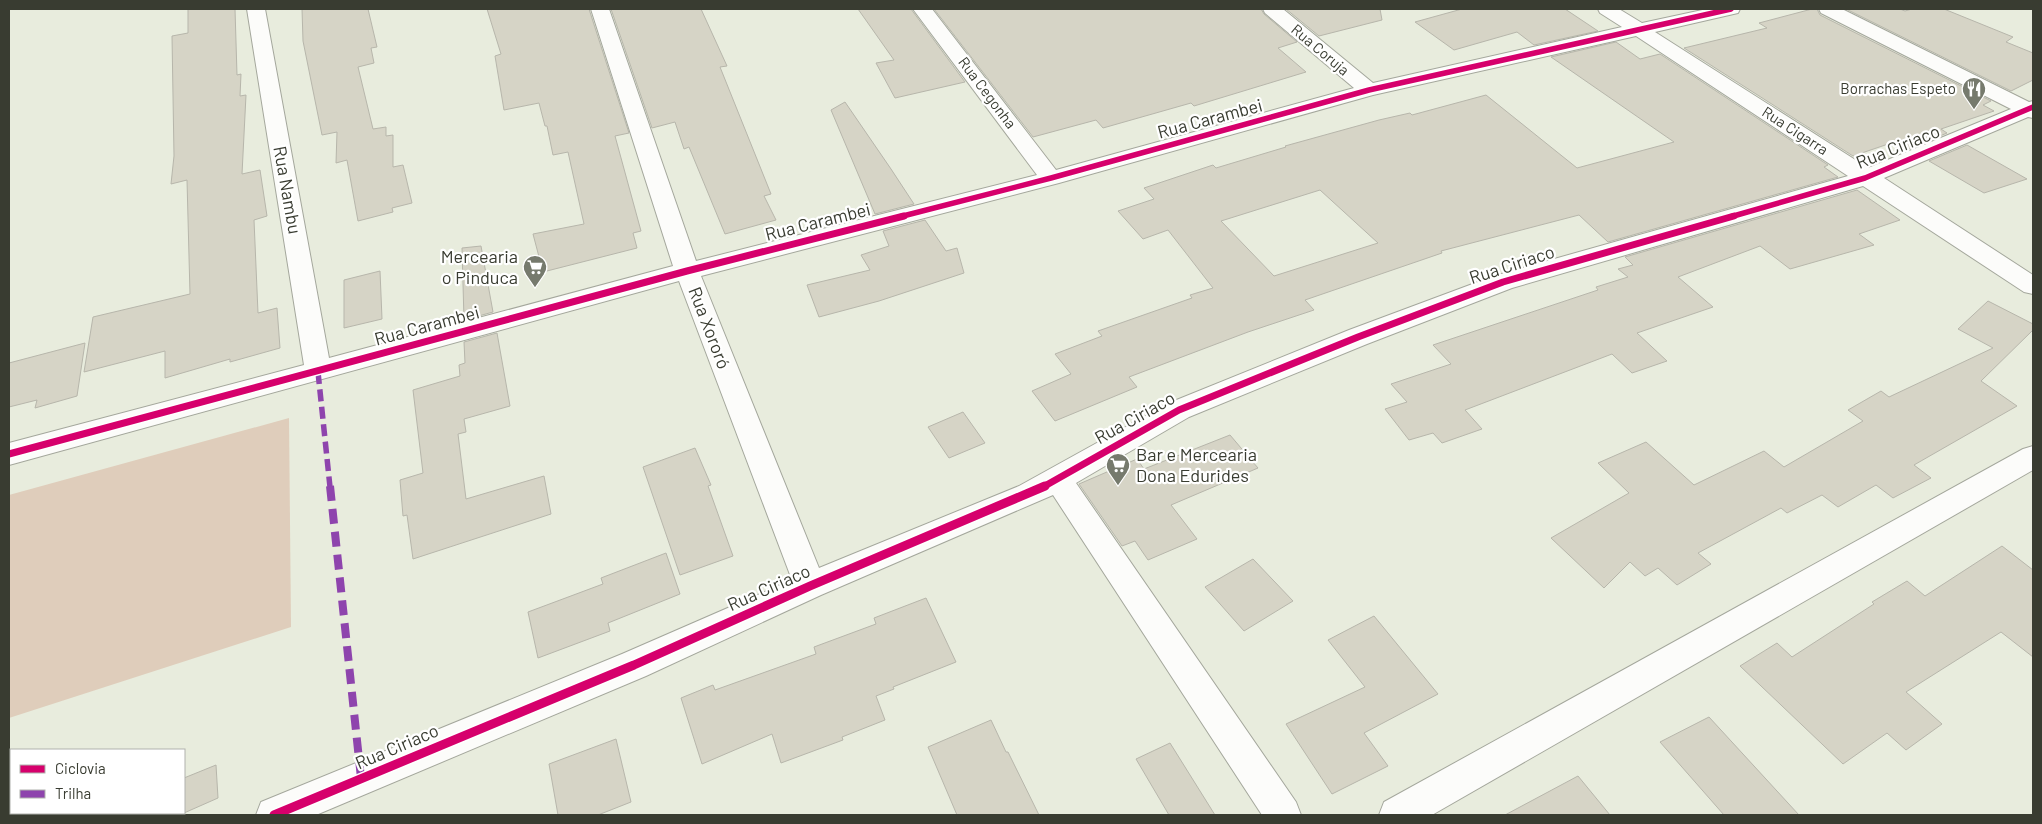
<svg xmlns="http://www.w3.org/2000/svg" width="2042" height="824" font-family="Barlow,sans-serif">
<rect width="100%" height="100%" fill="#e8ecdd"/>
<!-- green -->
<path fill="#dfcdbb" d="M289,418l2,209 -282,91v-223z"/>
<!-- building -->
<path fill="#d6d4c6" stroke="#b7b6ab" fill-rule="evenodd" d="M188,9h47l2,66 4,-1 -1,22 6,-1 -4,79 18,-4 7,46 -13,4 4,93 19,-5 3,40 -50,14v-3l-65,19v-27l-81,21 9,-55 97,-23 -3,-114 -16,4 3,-28 -2,-120 16,-3z
M302,9h66l9,38 -6,1 3,15 -16,4 15,62 13,-2v9l7,-1v32l10,-2 9,38 -20,5 1,4 -35,9 -11,-61 -11,3 1,-31 -15,3 -19,-94z
M487,9h102l40,124 -14,3 26,95 -8,2 4,15 -94,24 -10,-38 51,-10 -16,-72 -15,3 -6,-29h-2l-6,-23 -35,7 -9,-54 6,-2z
M611,9h90l26,57 -7,1 51,127 -7,2 12,24 -51,14 -36,-87 -5,2 -9,-27 -23,6z
M858,9h53l54,73 -70,16 -19,-35 18,-3z
M934,9h327l3,5 33,28 -19,6 28,24 -112,34 -3,-3 -88,25 -7,-8 -63,17z
M1286,9h94l2,11 -63,16z
M1462,9h103l33,22 -64,14 -17,-13 -63,18 -39,-28z
M1812,9h5l3,6 171,86 -8,4 11,6 -53,18 6,4 -38,16 -12,-8 -44,15 -169,-108 83,-20 -8,-5z
M1846,9h54l5,2 7,-2h32l69,28 -7,5 27,11v27l-22,11z
M1616,42l24,17 20,-5 168,111 -4,2 14,10 -230,65 -29,-27 -138,36 1,2 -137,47 9,10 -66,22 -119,45 8,10 -82,34 -23,-30 39,-17 -16,-20 47,-18 -4,-5 94,-33 -2,-3 23,-7 -45,-58 -25,9 -25,-28 36,-12 -10,-11 69,-23 3,3 70,-21 -1,-1 94,-26 31,-7 2,2 74,-20 91,73 97,-26 -123,-85zM1320,190l58,53 -104,33 -53,-55z
M845,102l46,67 23,35 -39,10 -44,-104z
M1967,145l60,34 -43,14 -55,-32z
M1857,190l43,30 -41,14 15,11 -84,24 -30,-23 -82,31 35,30 -76,26 30,28 -35,12 -20,-19 -147,56 17,19 -40,14 -9,-10 -24,7 -24,-31 22,-7 -16,-18 60,-20 -18,-19 165,-55 -2,-3 32,-10 -10,-8 15,-4 -8,-8z
M925,220l21,31 11,-3 7,25 -85,28 -60,16 -12,-32 63,-15 -9,-15 28,-9 -6,-15z
M481,246l12,66 -29,8 -2,-72z
M380,271l2,48 -38,9v-48z
M1988,301l45,23v6l-52,51 36,25 -103,59 17,13 -38,20 -17,-13 -38,22 -16,-12 -35,18 -6,-5 -83,45 13,11 -34,21 -19,-17 -13,8 -15,-14 -26,26 -53,-50 78,-45 -31,-30 48,-21 48,43 70,-34 20,16 79,-46 -15,-11 33,-19 8,6 104,-49 -35,-19z
M497,333l13,73 -46,13 2,13 -8,2 8,65 78,-23 7,38 -138,45 -6,-44 -4,1 -3,-36 23,-7 -10,-83 47,-14 -1,-11 6,-2 -1,-21z
M85,343l-8,53 -42,12 2,-8 -28,7v-44z
M963,412l22,31 -36,15 -21,-31z
M1230,435l28,33 -87,37 26,34 -49,21 -13,-19 -13,5 -43,-62 58,-25 7,10z
M695,448l16,37 -3,1 25,70 -53,19 -37,-108z
M2002,546l31,24v87l-32,-25 -95,60 36,32 -36,26 -19,-17 -44,31 -103,-98 37,-23 15,14 82,-53 -2,-2 35,-21 18,15z
M666,553l14,41 -72,29 2,8 -72,27 -10,-46 75,-28 -2,-6z
M1253,559l40,42 -49,30 -39,-44z
M926,598l30,64 -63,25 1,2 -18,7 9,24 -43,17 1,3 -62,23 -9,-29 -70,30 -21,-66 32,-13 2,5 101,-36 -2,-7 62,-23 -2,-6z
M1374,616l64,78 -74,39 24,33 -56,28 -46,-70 79,-37 -37,-47z
M1709,717l90,98h-75l-64,-73z
M991,720l15,32h2l31,63h-82l-29,-68z
M616,739l15,63 -33,13h-40l-9,-51z
M1170,743l45,72h-46l-33,-56z
M216,765l2,33 -34,15v-35z
M1578,776l32,39h-105z"/>
<g fill="none" stroke-linecap="round" stroke-linejoin="round">
<!-- minor casing -->
<g stroke="#a4a79c" stroke-width="2">
<path id="minor" d="M247,9h18l64,349 344,-92 -82,-257h18l87,252 341,-86 -124,-166h19l124,161 298,-82 -89,-75 -2,-4h20l90,74 249,-56 -22,-14 -2,-4h21l23,14 65,-14h33l-2,4 -83,19 213,136 143,-59 -190,-96 -2,-4h23l187,93 4,-1v17l-5,-1 -144,61 149,97v19l-9,-2 -161,-106 -351,102 -145,56 -178,73 -113,66 220,319 5,13h-39l-209,-320 -232,100 -175,81 -330,139h-60l5,-13 361,-148 170,-74 -113,-299 -670,184v-22l295,-78zM1636,36l212,140 -354,100 -145,54 -180,73 -150,83 -200,82 -118,-292 358,-93 314,-88z
M2033,446v24l-601,345h-53l5,-13 639,-353z"/>
</g>
<!-- minor -->
<use href="#minor" fill="#fcfcfa" fill-rule="evenodd"/>
<!-- quiet-far1 -->
<path stroke="#8e44ad" stroke-width="5.5" stroke-dasharray="12 5.5" stroke-linecap="butt" d="M318,372l12,115"/>
<!-- quiet -->
<path stroke="#8e44ad" stroke-width="8" stroke-dasharray="15 8" stroke-linecap="butt" d="M330,486l31,292"/>
<!-- cycleway-far2 casing -->
<g stroke="#fff" stroke-width="8">
<path id="cycleway-far2" d="M899,217l152,-39 318,-88 362,-81
M1730,217l135,-39 168,-71"/>
</g>
<!-- cycleway-far1 casing -->
<g stroke="#fff" stroke-width="10">
<path id="cycleway-far1" d="M9,454l678,-183 217,-55
M1043,487l136,-77 179,-73 145,-55 231,-66"/>
</g>
<!-- cycleway casing -->
<g stroke="#fff" stroke-width="12">
<path id="cycleway" d="M274,815l360,-150 176,-79 235,-100"/>
</g>
<!-- cycleway-far2 -->
<use href="#cycleway-far2" stroke="#d6006c" stroke-width="5.5"/>
<!-- cycleway-far1 -->
<use href="#cycleway-far1" stroke="#d6006c" stroke-width="7"/>
<!-- cycleway -->
<use href="#cycleway" stroke="#d6006c" stroke-width="9"/>
</g>
<!-- icons -->
<defs>
<g id="restaurant-pin" transform="scale(1.25)"><path d="M0 17L-7.5 6A9.5 9.5 0 1 1 7.5 6Z" fill="#767a6d" stroke="#fff"/><path d="M-5-6h1v4h1v-4h1v4h1v-4h1v5L-1.5 .5V6h-2V.5L-5-1ZM5-6V6H3V1.5H1.5Q1.5-4 5-6Z" fill="#fff"/></g>
<g id="supermarket-pin" transform="scale(1.25)"><path d="M0 17L-7.5 6A9.5 9.5 0 1 1 7.5 6Z" fill="#767a6d" stroke="#fff"/><path d="M-6-5.5h2.5l.6 2H6L4.5 2H-2.5L-4.4-4H-6ZM-1.5 3.2a1.3 1.3 0 1 0 .1 0ZM3 3.2a1.3 1.3 0 1 0 .1 0Z" fill="#fff"/></g>
</defs>
<g fill-rule="evenodd">
<use href="#restaurant-pin" x="1974" y="89"/>
<use href="#supermarket-pin" x="535" y="267"/>
<use href="#supermarket-pin" x="1118" y="465"/>
</g>
<g text-anchor="middle" stroke-width="4.5" stroke-linejoin="round" paint-order="stroke">
<!-- far-street labels -->
<g font-size="15" fill="#393c31" stroke="#fff">
<text transform="translate(1320 50) rotate(40)" y="5">Rua Coruja</text>
<text transform="translate(987 93) rotate(53)" y="5">Rua Cegonha</text>
<text transform="translate(1795 131) rotate(33)" y="5">Rua Cigarra</text>
</g>
<!-- far-poi labels -->
<g font-size="15" fill="#393c31" stroke="#fff" text-anchor="end">
<text x="1956" y="94">Borrachas Espeto</text>
</g>
<!-- street labels -->
<g font-size="18" fill="#393c31" stroke="#fff">
<text transform="translate(1210 119) rotate(-15)" y="6">Rua Carambei</text>
<text transform="translate(1898 147) rotate(-22)" y="6">Rua Ciriaco</text>
<text transform="translate(287 190) rotate(80)" y="6">Rua Nambu</text>
<text transform="translate(818 222) rotate(-14)" y="6">Rua Carambei</text>
<text transform="translate(1512 265) rotate(-18)" y="6">Rua Ciriaco</text>
<text transform="translate(427 326) rotate(-15)" y="6">Rua Carambei</text>
<text transform="translate(709 328) rotate(69)" y="6">Rua Xororó</text>
<text transform="translate(1135 418) rotate(-29)" y="6">Rua Ciriaco</text>
<text transform="translate(769 588) rotate(-24)" y="6">Rua Ciriaco</text>
<text transform="translate(397 747) rotate(-23)" y="6">Rua Ciriaco</text>
</g>
<!-- poi labels -->
<g font-size="18" fill="#393c31" stroke="#fff" text-anchor="end">
<text x="518" y="263">Mercearia<tspan x="518" dy="21">o Pinduca</tspan></text>
<text x="1136" y="461" text-anchor="start">Bar e Mercearia<tspan x="1136" dy="21">Dona Edurides</tspan></text>
</g>
</g>
<!-- border -->
<rect width="2042" height="824" fill="none" stroke="#393c31" stroke-width="20"/>
<!-- legend -->
<rect x="10" y="749" width="175" height="65" fill="#ffffff" stroke="#b0b1ad"/>
<rect x="20" y="765" width="25" height="8" fill="#d6006c" stroke="#b0b1ad"/>
<text x="55" y="774" font-size="15" fill="#393c31">Ciclovia</text>
<rect x="20" y="790" width="25" height="8" fill="#8e44ad" stroke="#b0b1ad"/>
<text x="55" y="799" font-size="15" fill="#393c31">Trilha</text>
</svg>
